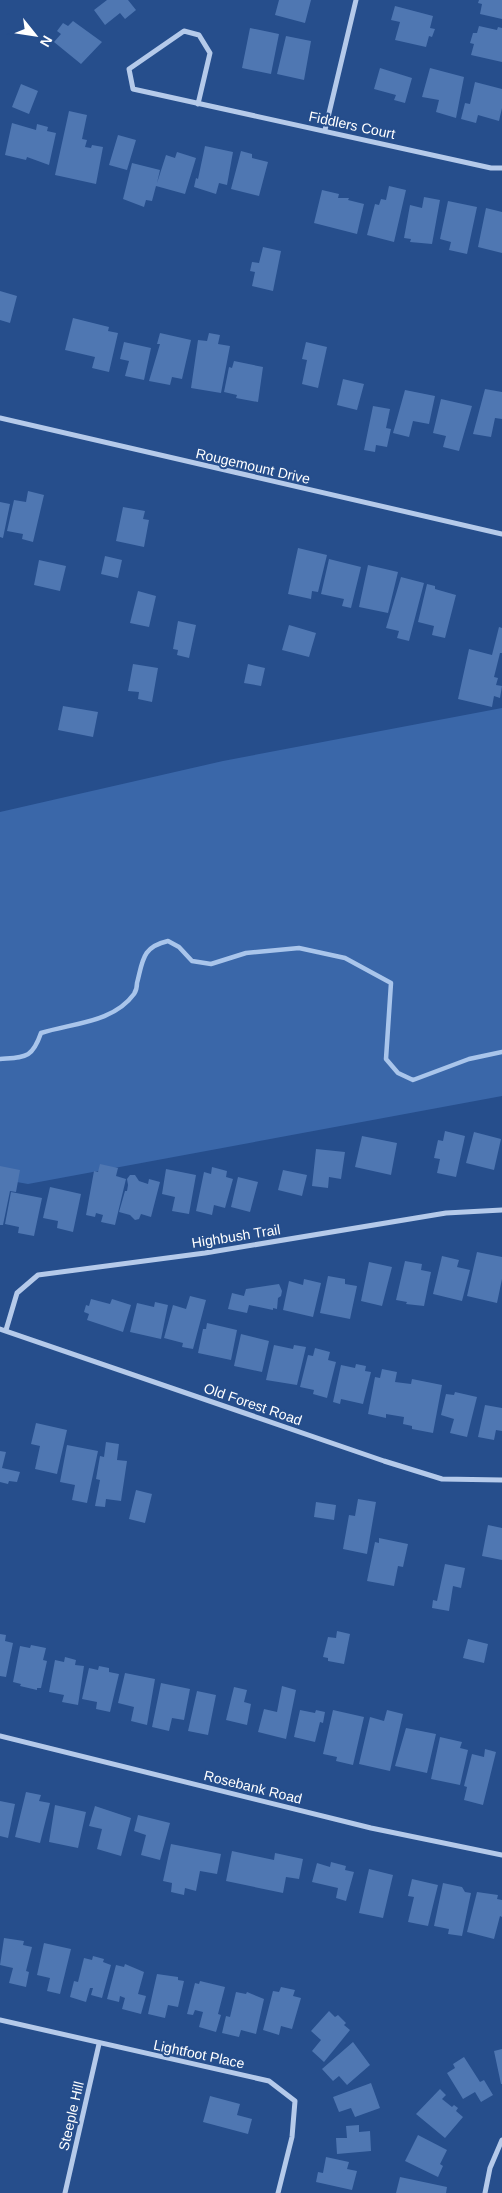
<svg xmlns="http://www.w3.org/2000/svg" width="502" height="2193" font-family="Helvetica,sans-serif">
<rect width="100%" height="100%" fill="#264e8c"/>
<!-- green -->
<path fill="#3a67a9" d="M502,708v388l-474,88 -28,-5v-367l223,-51z"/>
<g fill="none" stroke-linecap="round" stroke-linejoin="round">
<!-- stream -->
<path stroke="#a9c5eb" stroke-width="4.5" d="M0,1059c25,-2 32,0 41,-26 31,-10 72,-10 93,-39 2,-3 3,-8 3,-11 6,-23 5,-36 31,-42l11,6 13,14 19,3 35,-11 53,-5 46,10 46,25 -5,76 12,14 15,7 56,-21 33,-7"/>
</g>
<!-- building -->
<path fill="#4f77b2" d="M107,0h21l8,10 -11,9 -5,-6 -15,12 -11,-15z
M279,0h32l-6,23 -30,-8z
M479,0h23v19l-22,-5 2,-10 -4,-1z
M395,6l38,10 -3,12 5,1 -3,8 -3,-1 -3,11 -31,-7 5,-18 -9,-2z
M73,21l29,21 -21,22 -27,-22 7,-8 -4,-3 6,-8 5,3z
M479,26l18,4 1,-3 4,1v34l-31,-7 3,-11 -4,-1 3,-10h4z
M250,28l29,6 -8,40 -29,-6z
M286,36l25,5 -7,39 -27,-6z
M380,68l32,10 -7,25 -11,-3 2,-5 -22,-6z
M430,68l34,9 -8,41 -20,-6 3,-12 -17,-3z
M475,82l27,7v19l-3,13 -21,-6 -2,8 -15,-4 4,-16 5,1z
M21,84l17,7 -9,23 -17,-7z
M69,111l18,4 -5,24 5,1 -2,7 6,1 1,-3 11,2 -7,37 -41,-9z
M12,123l24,7 1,-6 11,3 -1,4 9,2 -7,32 -22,-8 -1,3 -21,-5z
M118,135l18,5 -9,30 -18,-5z
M205,146l28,6 -6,33 -8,-2 -3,11 -22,-7 2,-9 2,1z
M241,151l11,3v4l16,4 -9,34 -28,-7z
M177,152l19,6 -11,36 -29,-8 -4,15 -6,-1 -2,7 -21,-8 9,-36 28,7 -3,13 9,-28 9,3z
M389,186l17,4 -12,52 -27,-7 8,-31 4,1 2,-6 5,1z
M322,190l17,4 -1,4h11l-1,2 16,4 -7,30 -43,-11z
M424,197l16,3 -8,44 -22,-2 1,-3 -7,-1 6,-33 12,3z
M448,201l29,6 -10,47 -18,-4 2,-8 -11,-3z
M486,208l16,4v41l-24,-6z
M263,247l18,4 -8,40 -21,-5 3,-14 -5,-1 2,-9 7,1z
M0,291l17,5 -7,27 -10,-3z
M73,318l36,9 -1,4 10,2 -9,39 -17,-4 3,-11 -30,-7z
M160,333l31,7 -9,39 -10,-2 -2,8 -21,-4 11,-37h-3z
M209,333l11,2 -2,9 12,2 -9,47 -30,-5 7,-48 9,1z
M124,342l27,6 -7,32 -19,-4 4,-15 -9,-2z
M306,342l21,5 -9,41 -16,-4 5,-24 -5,-1z
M234,361l29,6 -5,35 -22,-4 1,-3 -13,-3 5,-25 3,1z
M343,379l21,5 -7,26 -20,-5z
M485,389l17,3v27l-7,-1 -4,19 -18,-3z
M405,390l30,6 -6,28 -16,-3 -4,16 -16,-4z
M441,399l31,7 -13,45 -16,-4 3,-11 -13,-3z
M373,406l17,3 -4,19 5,1 -4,18 -11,-2 -1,7 -11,-2z
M28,491l16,4 -11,47 -11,-3 1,-5 -16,-3 7,-31 12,2z
M0,502l10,2 -7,34 -3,-1z
M123,507l22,4 -2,8 6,1 -5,27 -28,-6z
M298,548l29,7 -9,37 -6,-1 -1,8 -23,-5z
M105,556l17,4 -4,18 -17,-4z
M329,559l32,8 -10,41 -9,-2 2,-7 -23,-5z
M39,560l27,6 -6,25 -26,-6z
M368,565l30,7 -10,41 -29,-6z
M401,577l23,6 -15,58 -12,-3 2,-7 -13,-3z
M427,584l8,2v3l21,6 -11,43 -13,-3 2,-9 -16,-4z
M138,591l18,5 -7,31 -19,-4z
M178,621l18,4 -7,33 -12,-3 1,-5 -5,-1z
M289,625l27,8 -7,24 -27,-7z
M499,627l3,1v25h-2l-6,24 4,1 -2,7 6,1 -2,12 -6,-2 -2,11 -34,-8 11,-50 23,6z
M133,664l25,4 -6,34 -14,-3 1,-7 -11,-1z
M248,664l17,4 -4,18 -17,-3z
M63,706l35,6 -5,25 -35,-7z
M445,1131l20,5 -9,41 -19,-4 3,-14 -6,-1 4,-18 5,1z
M474,1132l27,7 -7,31 -28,-7z
M362,1136l35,7 -6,32 -36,-8z
M316,1149l29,3 -4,27 -12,-2 -1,11 -16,-2z
M100,1164l18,4 -2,8 10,3 -11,46 -14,-3 2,-7 -7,-2 -1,4 -9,-2 8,-44 4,1z
M0,1166l20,4 -4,22 -6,-1 -7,34h-3z
M212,1167l15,4 -1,6 7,2 -8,29 -11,-3 -2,10 -16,-4 8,-39 7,2z
M166,1169l30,6 -7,39 -17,-3 3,-14 -13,-3z
M283,1170l24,5 -5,21 -24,-6z
M130,1175h5l4,6 9,3 1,-5 11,3 -9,35 -10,-3 -2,5 -4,1 -5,-5 -11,-3 6,-21h2l1,-6 -1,-6z
M238,1177l20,5 -8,30 -19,-5z
M50,1187l31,7 -8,38 -16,-4 1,-7 -15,-3z
M11,1192l31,6 -8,38 -16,-3 1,-6 -14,-3z
M477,1252l25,5v22l-5,24 -30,-7z
M442,1256l17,4 -2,7 13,3 -8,31 -29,-7z
M405,1261l17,3 -1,6 10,2 -7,34 -18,-2 1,-2 -11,-2z
M369,1262l23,5 -10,39 -21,-5z
M328,1276l17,3v5l12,2 -7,33 -30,-6z
M304,1279l17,4 -8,34 -30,-7 6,-29 14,4z
M279,1284l3,7 -1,5 -3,2 -1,11 -4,-1v2l-24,-5 -2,8 -19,-4 4,-16 12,3 2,-7z
M190,1296l16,4 -13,49 -11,-2 1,-4 -19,-5 9,-33 13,4z
M91,1299l19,5 2,-5 19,6 -8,27 -36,-12 2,-6 -5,-2 2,-7 3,1z
M155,1302l13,3 -7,34 -31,-7 7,-29 17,4z
M207,1323l30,7 -6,30 -33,-7 5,-24h3z
M241,1334l28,7 -7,31 -28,-6z
M274,1345l19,4 1,-4 12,2 -9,38 -31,-5z
M315,1348l15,4 -2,8 8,2 -9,36 -14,-4 1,-4 -14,-3 8,-32 5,1z
M356,1364l10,2 -1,5 6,1 -8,32 -22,-5 -1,5 -7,-2 8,-37 14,3z
M382,1369l15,3 -2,10 16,2 1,-5 30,6 -9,48 -21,-4v-3l-9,-2 1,-7 -18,-3v4l-18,-4 7,-37 5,1z
M455,1392l22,5 -10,40 -17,-4 4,-14 -13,-4 5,-21 8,1z
M485,1405l17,3v23l-6,-1 -2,10 -16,-3z
M36,1423l31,7 -10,44 -22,-5 5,-23 -9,-2z
M106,1442l13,2 -2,16 10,1 -6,40 -15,-2 -1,8 -10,-1 5,-26 -4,-1 4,-23 4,1z
M67,1445l31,6 -11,52 -15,-3 3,-15 -15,-3z
M0,1451l6,1 -4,16 18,4 -3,10 -8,-1 -1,3 -8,-2z
M136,1490l16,4 -7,29 -16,-4z
M358,1499l18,3 -9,52 -24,-5 6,-34 6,1z
M316,1502l20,3 -2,15 -20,-3z
M488,1525l14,3v32l-20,-4z
M379,1538l29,6 -5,23 -5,-1 -4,20 -27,-5 8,-39 4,1z
M445,1564l20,4 -4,20 -8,-2 -4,25 -17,-3 1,-8 4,1z
M337,1631l13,3 -6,30 -16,-3v-3l-5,-1 5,-20 8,1z
M0,1634l6,1 -1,6 8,2 -7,34 -6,-1z
M468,1639l20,5 -4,19 -21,-5z
M31,1645l15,3 -3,12 4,1 -6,27h-4v2l-17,-4 1,-2 -8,-2 7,-36 10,2z
M65,1657l11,3 -1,5 9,1 -6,39 -16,-3 2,-7 -15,-3 6,-32 9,2z
M99,1666l10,2v4l10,2 -9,38 -14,-3 1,-7 -15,-3 7,-31 9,2z
M125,1673l30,6 -8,46 -16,-4 3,-14 -16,-4z
M161,1683l29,6 -6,31 -12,-2 -3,13 -17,-4z
M282,1686l14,4 -10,49 -28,-7 6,-23 13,3z
M234,1687l13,3 -3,12 7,2 -4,21 -21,-5z
M197,1691l19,4 -8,40 -20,-4z
M300,1710l15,3 1,-3 9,2 -2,11 -3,-1 -5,20 -21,-5z
M333,1710l31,7 -11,48 -17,-4 1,-4 -14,-3z
M387,1710l16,4 -13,57 -31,-7 11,-47 14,4z
M406,1728l30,6 -9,39 -32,-7z
M440,1737l22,5 -2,6 8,2 -8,35 -29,-6z
M485,1749l11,3 -13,53 -19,-5 3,-13 -3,-1 8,-32 12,3z
M26,1792l15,3 -2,6 11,2 -10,40 -25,-6z
M0,1801l15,3 -7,34 -8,-2z
M55,1805l31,7 -8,36 -29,-6z
M95,1806l36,12 -10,38 -24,-7 5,-20 -13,-3z
M138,1815l32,8 -10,37 -19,-5 5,-20 -12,-4z
M171,1844l50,10 -4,20 -17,-3 -4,20 -11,-3 -1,7 -13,-3 1,-9 -9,-2z
M232,1851l42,9 1,-7 28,6 -4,20 -13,-2 -3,16 -57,-12z
M331,1862l15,4 -1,4 9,2 -8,29 -10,-3 2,-10 -26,-6 5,-19 13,4z
M369,1869l24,6 -10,43 -24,-5z
M412,1879l26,6 -10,41 -20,-4 6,-25 -6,-1z
M443,1883l19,4 3,5 6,1 -9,43 -14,-2 1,-5 -15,-3z
M477,1892l21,3 -1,4 5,1v17l-2,-1 -6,23 -27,-7z
M4,1938l20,3 -1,4 9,2 -6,24 3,1 -3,15 -17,-4 4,-15 -13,-3z
M44,1943l27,6 -11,45 -13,-3 3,-13 -13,-3z
M93,1956l11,3 -1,3 8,3 -9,33 -11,-3 2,-7h-3l-4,14 -16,-5 4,-16 4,1 6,-24 8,2z
M125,1964l19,8 -6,22 8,2 -5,18 -19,-5 3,-11 -5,-2 -1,6 -12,-3 9,-34 8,2z
M157,1974l21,3v3l6,1 -6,26 -10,-2 -3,13 -17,-4z
M200,1981l25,6 -7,27 3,1 -5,17 -17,-5 4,-15 -8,-2 -2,5 -6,-1 8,-31 4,1z
M281,1987l14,3 -2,6 8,2 -9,31 -11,-3 -2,9 -16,-5 10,-39 6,1z
M236,1992l10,2 1,-2 17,7 -8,35 -15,-4 -2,7 -17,-4 4,-17 4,1z
M329,2011l6,6 3,-2 8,8 -2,2 6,5 -26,32 -12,-11 9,-11 -10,-9z
M353,2042l17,23 -23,20 -8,-9 -6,5 -11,-12z
M502,2049v35h-1l-7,-33z
M464,2057l16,25 4,-2 9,15 -12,7 -6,-10 -12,7 -16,-26 8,-5 -2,-4z
M371,2083l9,25 -25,9 -4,-9 -12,4 -6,-15z
M440,2089l6,6 -4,4 10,8 2,-2 4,3 -2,3 7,6 -18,21 -29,-24z
M210,2096l30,8 -3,11 15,4 -4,15 -45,-12z
M359,2125v7l11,-1 1,20 -34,3 -1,-16h11l-1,-12z
M418,2135l29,15 -7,14 3,2 -5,11 -33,-16z
M326,2157l23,5 -2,7 10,2 -5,19 -36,-8 2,-10 5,1z
M400,2177l47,10 -1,6h-50z"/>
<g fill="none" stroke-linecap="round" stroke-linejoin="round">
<!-- street -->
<path stroke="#b5caea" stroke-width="5" d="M198,104l12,-51 -11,-18 -15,-4 -55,38 4,20c119,26 238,52 358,79h11
M325,130l31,-130
M0,418l502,116
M0,1329l384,132 58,18 60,1
M6,1330l11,-37 21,-18 167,-22 241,-40 56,-3
M0,1736l371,92 131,27
M0,2020l269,61 26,20 -3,36 -14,56
M65,2193l34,-149
M485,2193l5,-25 12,-28"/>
</g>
<g text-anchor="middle" stroke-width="4" stroke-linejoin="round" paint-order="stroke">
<!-- street labels -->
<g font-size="14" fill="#fff" stroke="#264e8c">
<text transform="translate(352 125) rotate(12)" y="5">Fiddlers Court</text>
<text transform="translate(253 466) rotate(13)" y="5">Rougemount Drive</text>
<text transform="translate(236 1236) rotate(-9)" y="5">Highbush Trail</text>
<text transform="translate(253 1404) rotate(19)" y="5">Old Forest Road</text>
<text transform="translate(253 1787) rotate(14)" y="5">Rosebank Road</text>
<text transform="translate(199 2054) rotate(12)" y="5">Lightfoot Place</text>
<text transform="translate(71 2116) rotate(-77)" y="5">Steeple Hill</text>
</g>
</g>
<!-- north arrow -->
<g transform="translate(35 35) rotate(120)" stroke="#264e8c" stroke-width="4" paint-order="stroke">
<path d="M0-4L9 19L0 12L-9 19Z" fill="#ffffff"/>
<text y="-8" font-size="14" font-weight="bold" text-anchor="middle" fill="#ffffff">N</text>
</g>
</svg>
